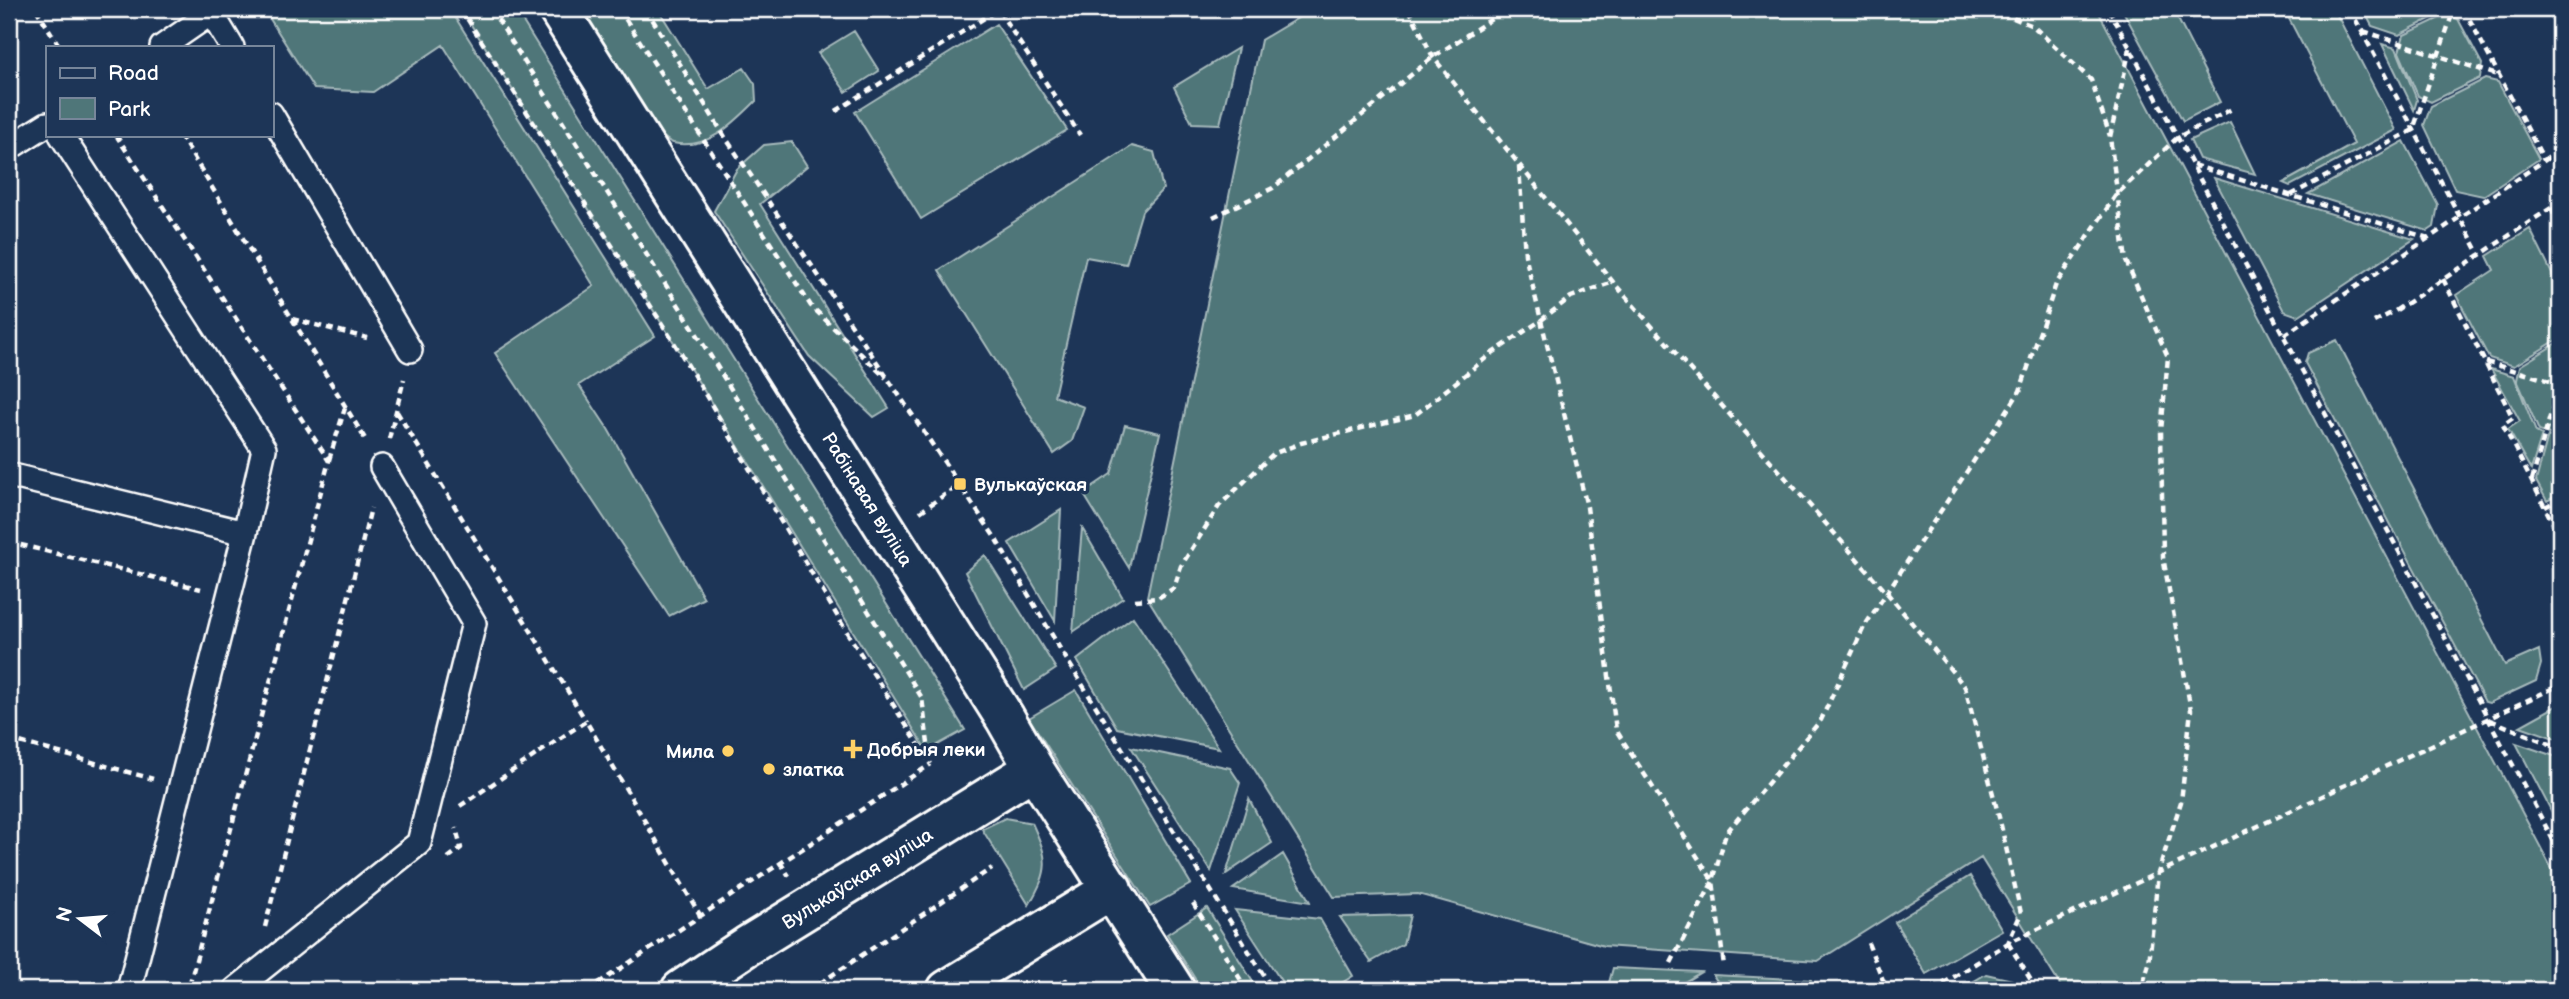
<svg xmlns="http://www.w3.org/2000/svg" width="2569" height="999" font-family="'Balsamiq Sans',sans-serif">
<rect width="100%" height="100%" fill="#1d3557"/>
<filter id="ink" filterUnits="userSpaceOnUse"><feTurbulence type="fractalNoise" baseFrequency=".0143" numOctaves="2"/><feDisplacementMap in="SourceGraphic" scale="14" xChannelSelector="R" yChannelSelector="G"/><feConvolveMatrix kernelMatrix="1 2 1 2 8 2 1 2 1" color-interpolation-filters="sRGB"/></filter>
<g filter="url(#ink)">
<!-- green -->
<path fill="#4f7679" stroke="#a7babc" stroke-width="2" d="M270,9h180l205,327 -76,49 29,44 96,169 -35,18 -174,-263 99,-67 -151,-241 -70,47 -59,-3 -44,-70z
M461,9h54l450,721 -38,21 -247,-399z
M580,9h78l50,80 36,-21 11,16 1,17c-22,22 -49,50 -83,42 -7,-2 -13,-10 -18,-14z
M1313,9h784l463,875v106h-497l-82,-132 -163,103 -214,-15 -186,-52 -84,3 -187,-300 114,-557z
M2122,9h51l47,93 -37,19z
M2284,9h50l62,121 -106,56 -7,-3 71,-39z
M2363,9h86l-50,26 -27,-9z
M2448,14l10,5 24,45 -2,14 -49,24 -13,-6 -19,-44 5,-17z
M996,24l71,106 -146,89 -66,-107z
M854,31l25,40 -33,21 -28,-39z
M2382,44l14,4 21,52 -3,10z
M1238,48l-18,76 -28,-1 -18,-36z
M2485,79l13,3 41,77 -56,37 -28,-6 -31,-65 7,-19z
M2230,122l25,52 -56,-15 -9,-19z
M2404,141l34,64 -4,22 -6,4 -120,-37z
M792,142l15,24 -47,38 129,204 -15,9 -65,-61 -95,-145 23,-42 27,-24z
M1132,146l22,6 9,37 -21,22 -16,53 -40,-7 -32,139 30,11 -12,34 -18,13 -115,-184z
M2214,178l200,61 -116,77 -14,-5z
M2530,229l30,61v48l-46,28 -25,-8 -33,-63 38,-25 -7,-14z
M2337,340l168,325 34,-15 2,14 -5,17 -47,22 -4,-1 -180,-339 3,-10z
M2560,341v92l-4,3 -17,-5 -22,-51 3,-14z
M2491,369l23,7 22,56 6,3 -11,35 -23,-41 12,-8z
M1125,425l35,8 -31,135 -46,-75 28,-19z
M2548,436l9,3 3,-2v57l-13,7 -11,-20z
M1061,510l-6,111 -46,-78z
M1082,528l41,70 -50,34z
M985,555l71,114 -32,21 -59,-118z
M1133,617l86,131 -102,-20 -40,-68z
M1076,690l115,194 -41,23 -121,-189z
M2560,704v36l-40,-14z
M2516,743l44,15v60l-2,6z
M1131,747l99,21 10,15 -29,88z
M1249,799l23,44 -46,31z
M1005,818l27,5c17,37 18,46 -3,82l-47,-76z
M1283,854l27,48 -77,-13z
M1970,876l32,54 -76,44 -31,-52z
M1207,908l51,82h-56l-35,-56z
M1235,910l85,9 33,57 -23,14h-43z
M1410,915l-7,29 -32,18 -31,-45z
M1613,968l88,4 -30,18h-64z
M1986,974l26,6 7,10h-60z
M1713,975l98,5 5,10h-93z"/>
<g fill="none" stroke-linecap="round" stroke-linejoin="round">
<!-- lane casing -->
<g stroke="#fff" stroke-width="28">
<path id="lane" d="M209,9l23,38
M162,47l55,-38
M271,114l139,236
M61,135l203,314 -19,84 -116,457
M9,148l38,-24
M9,475l236,58
M235,990l184,-147 55,-220 -92,-156"/>
</g>
<!-- street casing -->
<g stroke="#fff" stroke-width="44">
<path id="street" d="M558,9l447,709 29,51"/>
</g>
<!-- secondary casing -->
<g stroke="#fff" stroke-width="44">
<path id="secondary" d="M681,990l66,-44 287,-177 141,221
M947,990l165,-101"/>
</g>
<!-- path -->
<path stroke="#fff" stroke-width="4.5" stroke-dasharray="7 5" stroke-linecap="butt" d="M36,9l24,38
M461,9l219,343 168,282 83,130
M491,9l209,330 222,359 8,61
M619,9l192,297 75,72
M646,9l79,128 269,399 68,116 211,338
M1409,9l24,48 180,225 274,311 78,94 35,134 21,92 -13,30
M1991,9l42,17 58,54 19,56
M2109,9l451,844
M2350,9l130,246
M2464,9l80,151
M999,11l81,124
M1503,13l34,-4
M2363,31l137,45
M2130,48l-20,89 16,124 42,96 -7,74 2,126 28,153 -10,92 -23,71 -9,91 -8,26
M836,111l163,-102
M116,135l213,326 -141,529
M180,135l187,307
M2193,165l235,73
M1519,166l6,89 62,252 29,223 97,151 11,85
M2291,195l122,-65 41,-121
M2551,208l9,19
M1213,217l60,-29 160,-131 74,-48
M2443,279l70,139 -10,7 57,112
M292,319l75,19
M2374,322l21,-11 165,-109
M2284,335l276,-185
M2486,362l74,22
M397,412l189,309
M389,439l15,-60
M329,460l16,-52
M2532,480l28,-99
M2545,507l15,-8
M920,512l40,-28
M9,542l192,47
M1135,600l23,-2 16,-10 7,-22 38,-60 54,-52 28,-11 114,-28 76,-61 49,-33 31,-24 42,-15
M2490,720l70,28
M9,739l144,40
M460,806l126,-85 114,194
M448,858l13,-10 -5,-20
M780,862l9,14
M1193,903l54,87
M265,927l106,-419
M1868,943l19,47
M2008,943l29,47
M1671,963l42,-82 13,-48 95,-113 43,-93 156,-236 36,-107 60,-89 62,-58 56,-29
M588,990l343,-226
M810,990l182,-122
M1051,990l15,-10 6,10
M1933,990l75,-47 552,-258"/>
<!-- lane -->
<use href="#lane" stroke="#1d3557" stroke-width="23"/>
<!-- street -->
<use href="#street" stroke="#1d3557" stroke-width="38"/>
<!-- secondary -->
<use href="#secondary" stroke="#1d3557" stroke-width="38"/>
</g>
</g>
<!-- markers -->
<g fill="#ffd166" stroke="#1d3557" stroke-width="2.5">
<rect x="953" y="477" width="14" height="14" rx="3.5"/>
<path d="M849.5 738.5h7v7h7v7h-7v7h-7v-7h-7v-7h7z"/>
<circle cx="728" cy="751" r="7"/>
<circle cx="769" cy="769" r="7"/>
</g>
<g text-anchor="middle" stroke-width="7" stroke-linejoin="round" paint-order="stroke">
<!-- poi labels -->
<g font-size="19" font-weight="bold" fill="#fff" stroke="#1d3557" text-anchor="start">
<text x="974" y="491">Вулькаўская</text>
<text x="867" y="756">Добрыя леки</text>
<text x="714" y="758" text-anchor="end">Мила</text>
<text x="783" y="776">златка</text>
</g>
<!-- street labels -->
<g font-size="19" fill="#fff" stroke="#1d3557">
<text transform="translate(868 499) rotate(58)" y="7">Рабінавая вуліца</text>
<text transform="translate(857 878) rotate(-32)" y="7">Вулькаўская вуліца</text>
</g>
</g>
<!-- margin -->
<rect width="2569" height="999" fill="none" stroke="#1d3557" stroke-width="35"/>
<rect x="18" y="18" width="2534" height="964" fill="none" stroke="#fff" stroke-width="2.5" filter="url(#ink)"/>
<!-- legend -->
<rect x="46" y="46" width="228" height="91" fill="#1d3557" stroke="#77869a" stroke-width="2"/>
<rect x="60" y="68" width="35" height="10" fill="#1d3557" stroke="#77869a" stroke-width="2"/>
<text x="108" y="80" font-size="21" fill="#ffffff">Road</text>
<rect x="60" y="98" width="35" height="21" fill="#4f7679" stroke="#77869a" stroke-width="2"/>
<text x="108" y="116" font-size="21" fill="#ffffff">Park</text>
<!-- north arrow -->
<g transform="translate(80 919) rotate(286)" stroke="#1d3557" stroke-width="5" paint-order="stroke">
<path d="M0-5L12 26L0 18L-12 26Z" fill="#ffffff"/>
<text y="-10" font-size="19" font-weight="bold" text-anchor="middle" fill="#ffffff">N</text>
</g>
</svg>
